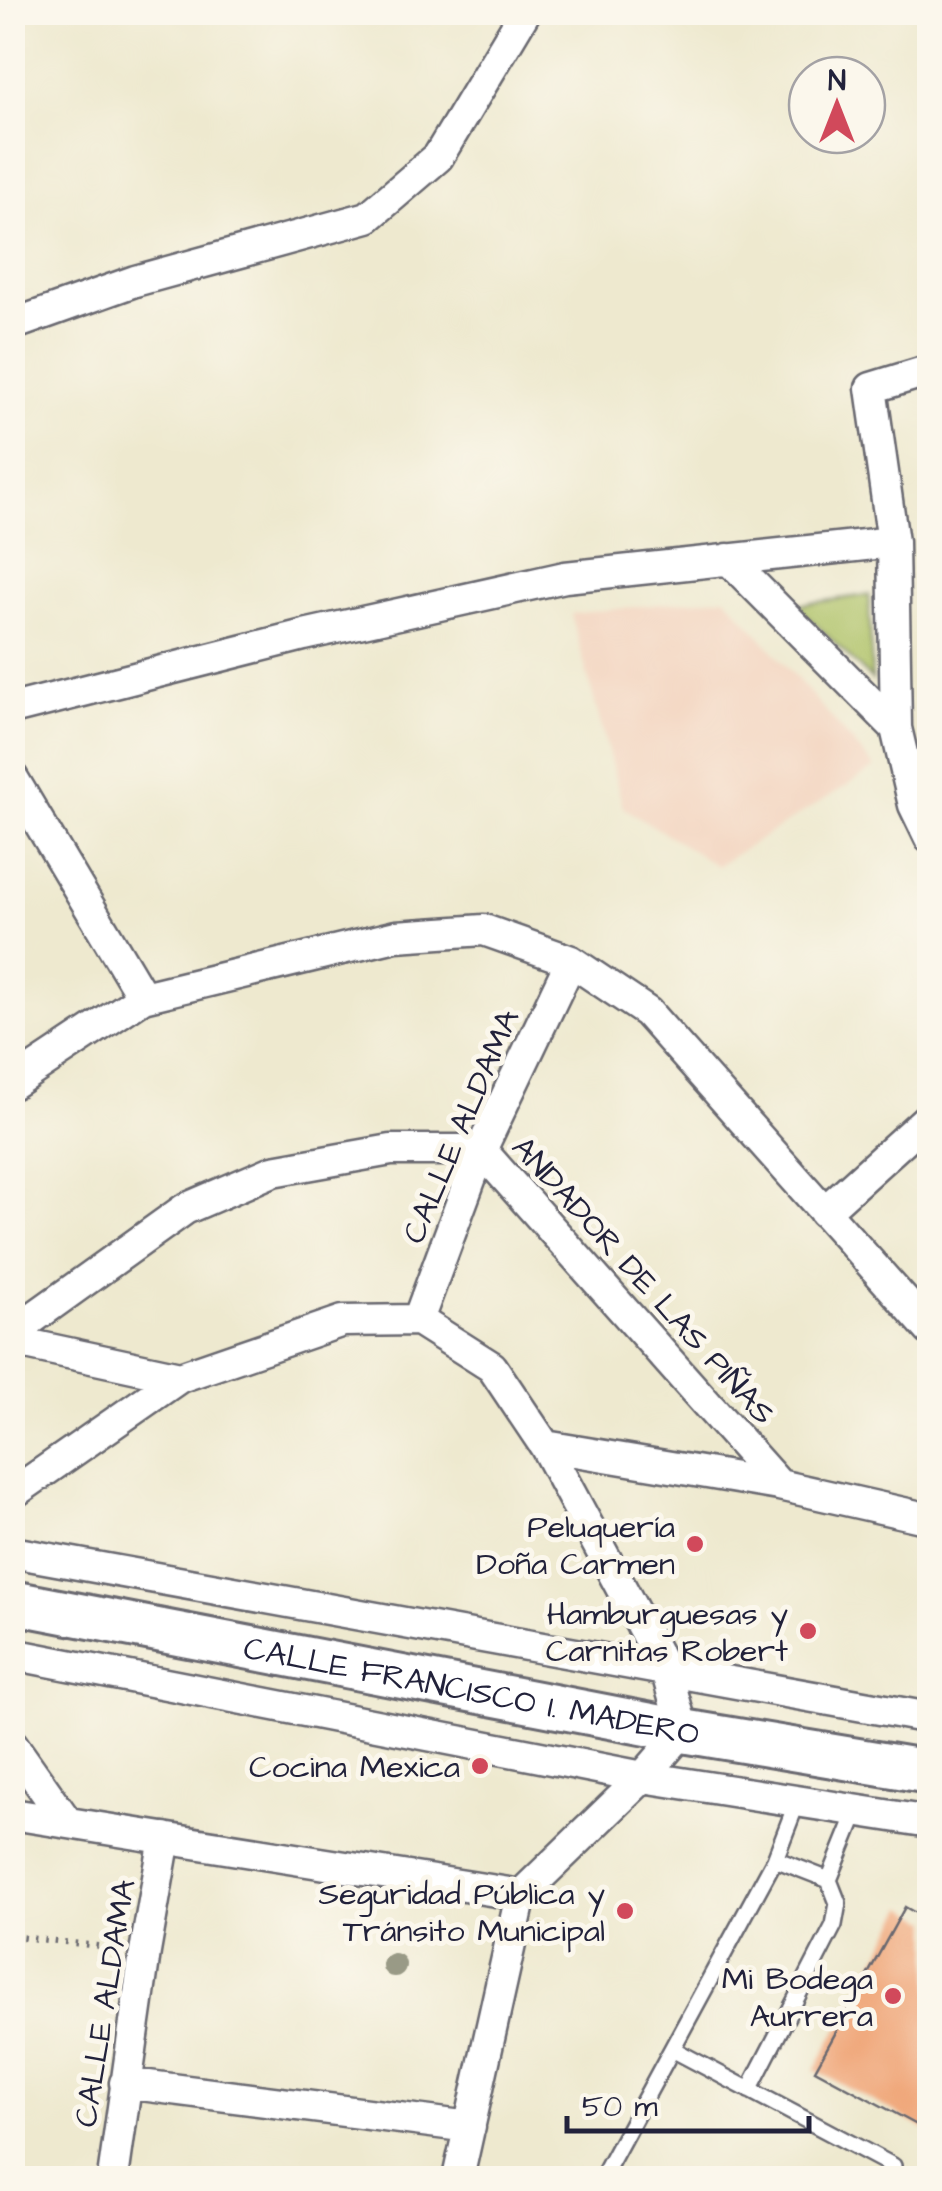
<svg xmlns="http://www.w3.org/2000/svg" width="942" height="2191" font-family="'Architects Daughter',sans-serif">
<rect width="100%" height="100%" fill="#fbf7ec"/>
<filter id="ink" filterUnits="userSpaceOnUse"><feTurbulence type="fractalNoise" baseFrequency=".01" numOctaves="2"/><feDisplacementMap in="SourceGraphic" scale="20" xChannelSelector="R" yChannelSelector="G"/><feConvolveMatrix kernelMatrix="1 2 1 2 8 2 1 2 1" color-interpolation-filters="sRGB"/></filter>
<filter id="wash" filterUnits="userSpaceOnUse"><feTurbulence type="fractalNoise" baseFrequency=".0048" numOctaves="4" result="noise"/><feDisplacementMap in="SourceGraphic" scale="40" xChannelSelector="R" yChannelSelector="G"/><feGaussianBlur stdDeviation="2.25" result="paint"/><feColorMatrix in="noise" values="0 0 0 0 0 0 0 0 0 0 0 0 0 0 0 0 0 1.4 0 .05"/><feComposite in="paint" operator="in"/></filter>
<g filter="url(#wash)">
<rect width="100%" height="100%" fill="#eee9cf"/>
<!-- built -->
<path fill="#f3d4bf" d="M726,597l149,171 -158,98 -94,-59 -52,-193z"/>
<!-- green -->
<path fill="#adc165" stroke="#687250" stroke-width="2.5" d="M869,595l3,85 -76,-75z"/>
<g id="blocks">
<!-- building -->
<path fill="#f0a87b" d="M905,1907l25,14v211l-115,-62z"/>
</g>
</g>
<g filter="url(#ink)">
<use href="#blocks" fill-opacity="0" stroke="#69686f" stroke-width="2.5"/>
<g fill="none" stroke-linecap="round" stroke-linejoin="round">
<!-- lane casing -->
<g stroke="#69686f" stroke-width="20">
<path id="lane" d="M775,1859l54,21
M674,2050l219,116
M749,2090l85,-165 4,-22 -9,-23 28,-69
M602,2178l173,-319 22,-57"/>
</g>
<!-- street casing -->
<g stroke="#69686f" stroke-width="35">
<path id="street" d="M12,325l123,-44 233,-64 70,-60 87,-145
M728,559l168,169 18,77 16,33
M12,709l292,-74 261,-58 328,-35
M896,728l-3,-186 -22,-154 59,-18
M12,777l131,220
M12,1084l131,-87 253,-61 88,-6 87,31 76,51 283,318
M824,1212l106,-96
M418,1320l63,-170 90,-189
M12,1333l173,-124 88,-38 118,-21h90l298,335
M12,1341l168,36
M545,1446l234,39 151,34
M12,1494l168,-117 163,-56 75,-1 74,47 53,79 122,227 16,58 -40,46 -122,118 -63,283
M12,1552l918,166
M12,1654l631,123 287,45
M12,1744l55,78
M12,1814l509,81
M125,2083l345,44
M113,2178l32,-226 20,-114"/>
</g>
<!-- secondary casing -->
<g stroke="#69686f" stroke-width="48">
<g id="secondary">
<path id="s1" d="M12,1602l671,129 247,41"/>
</g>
</g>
<!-- path -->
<path stroke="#69686f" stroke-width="6" stroke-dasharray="2.5 8" stroke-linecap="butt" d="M12,1936l104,12"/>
<!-- lane -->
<use href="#lane" stroke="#fff" stroke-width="15"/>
<!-- street -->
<use href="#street" stroke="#fff" stroke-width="30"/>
<!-- secondary -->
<use href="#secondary" stroke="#fff" stroke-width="42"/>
</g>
<!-- trees -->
<circle fill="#999a86" cx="394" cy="1965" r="12"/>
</g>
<!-- markers -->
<g fill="#d1495b" stroke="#fbf7ec" stroke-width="4">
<circle cx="695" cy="1544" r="10"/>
<circle cx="808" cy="1631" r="10"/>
<circle cx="480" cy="1766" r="10"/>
<circle cx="625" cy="1911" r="10"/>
<circle cx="893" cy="1996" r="10"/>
</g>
<g text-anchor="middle" stroke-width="10" stroke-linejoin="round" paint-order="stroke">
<!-- street labels -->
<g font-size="32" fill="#22223b" stroke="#fbf7ec">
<text transform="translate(460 1126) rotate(-67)" y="11">CALLE ALDAMA</text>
<text transform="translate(644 1280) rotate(48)" y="11">ANDADOR DE LAS PIÑAS</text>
<text dy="11" stroke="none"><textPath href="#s1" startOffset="468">CALLE FRANCISCO I. MADERO</textPath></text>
<text transform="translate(104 2003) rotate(-81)" y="11">CALLE ALDAMA</text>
</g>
<!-- poi labels -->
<g font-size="32" fill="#22223b" stroke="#fbf7ec" text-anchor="end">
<text x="675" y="1537">Peluquería<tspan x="675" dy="37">Doña Carmen</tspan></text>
<text x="788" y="1624">Hamburguesas y<tspan x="788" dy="37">Carnitas Robert</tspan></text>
<text x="460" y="1777">Cocina Mexica</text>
<text x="605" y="1904">Seguridad Pública y<tspan x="605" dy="37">Tránsito Municipal</tspan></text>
<text x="873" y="1989">Mi Bodega<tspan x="873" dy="37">Aurrera</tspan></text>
</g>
</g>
<!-- margin -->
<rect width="942" height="2191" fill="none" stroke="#fbf7ec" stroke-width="50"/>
<!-- north arrow -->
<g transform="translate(837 105)"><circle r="48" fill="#fbf7ec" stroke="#a4a2a5" stroke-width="2.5"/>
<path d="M0-8L18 38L0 25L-18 38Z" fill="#d1495b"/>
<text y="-15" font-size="28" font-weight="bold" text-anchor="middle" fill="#22223b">N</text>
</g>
<!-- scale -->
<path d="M567 2116v15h242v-15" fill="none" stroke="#22223b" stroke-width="5"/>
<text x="582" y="2116" font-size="30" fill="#22223b" stroke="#fbf7ec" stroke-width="8" paint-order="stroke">50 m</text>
</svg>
